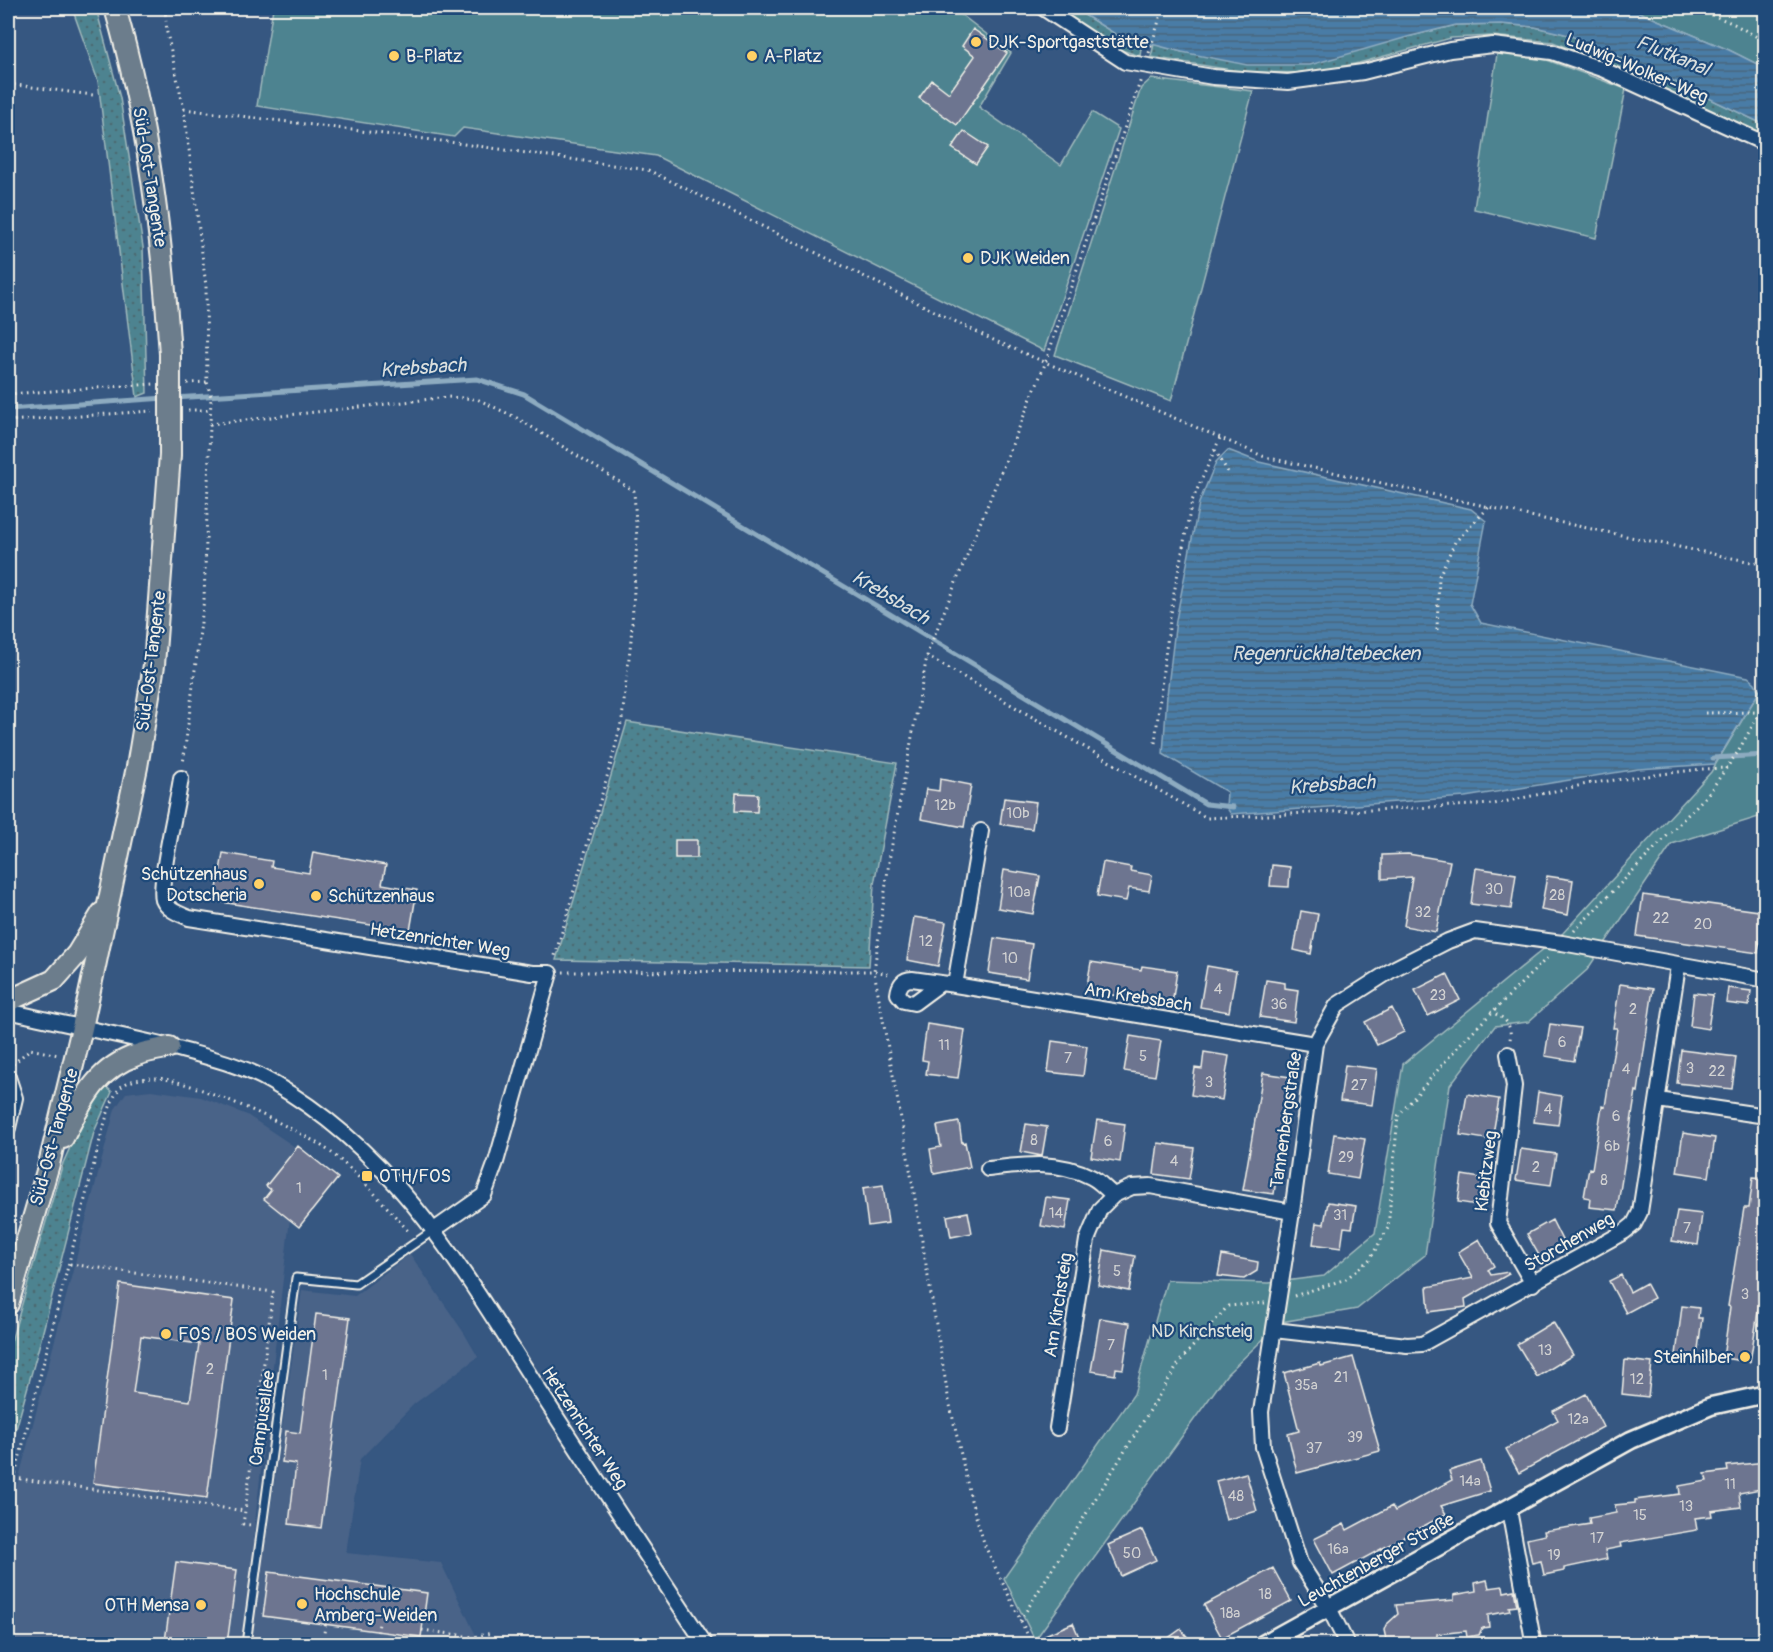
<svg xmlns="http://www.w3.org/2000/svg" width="1773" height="1652" font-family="Pangolin,sans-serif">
<defs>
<pattern id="grass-dots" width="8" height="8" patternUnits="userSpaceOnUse" patternTransform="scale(1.5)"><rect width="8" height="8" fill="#4e8390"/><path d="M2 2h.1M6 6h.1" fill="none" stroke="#4c6b72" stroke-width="1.8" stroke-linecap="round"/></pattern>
<pattern id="water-rules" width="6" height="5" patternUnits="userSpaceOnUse" patternTransform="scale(1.5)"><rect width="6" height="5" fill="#497ca6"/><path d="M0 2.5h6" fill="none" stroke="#49657b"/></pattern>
</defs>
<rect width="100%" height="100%" fill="#365781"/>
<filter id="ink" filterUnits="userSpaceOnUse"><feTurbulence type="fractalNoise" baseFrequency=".0167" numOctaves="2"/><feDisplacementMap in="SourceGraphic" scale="12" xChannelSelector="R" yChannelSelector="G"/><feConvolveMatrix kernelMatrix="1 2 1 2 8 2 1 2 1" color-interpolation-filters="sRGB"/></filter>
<g filter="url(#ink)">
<!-- built -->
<path fill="#496388" d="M151,1090l50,7 46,18 51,34 -45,390 13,2 36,-251 53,6 55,-42 54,79 14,24 -64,47 -54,55 -14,94 95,10 39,81h-472v-124l107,-411 11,-16z"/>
<!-- grass -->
<path fill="url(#grass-dots)" stroke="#a1babc" stroke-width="1.5" d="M72,8h24l24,90 23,149 4,146 -10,4 -39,-316z
M1057,8h16l44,27 25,6 -2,15 -28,-9z
M1501,24l34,3 34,8 98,43 98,47v12l-157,-73 -55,-22 -61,-6 -41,2 -92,25 -49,10 -66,-1 -93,-15 3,-13 28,8 229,-16 45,-11z
M627,722l270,41 -23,121 -5,82 -313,-6z
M100,1081l12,11 -18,40 -53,207 -33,119v-106l55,-189z"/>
<!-- green -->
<path fill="#4e8390" stroke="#a1babc" stroke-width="1.5" d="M273,8h686v5l52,40 -32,54 82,58 31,-53 27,17 -75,222 -388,-195 -193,-28 -9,9 -197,-31z
M1629,8h136v60l-36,-18z
M1497,54l50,6 79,29 -30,149 -122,-29z
M1151,79l102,12 -82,310 -116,-46 86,-267z
M1765,682v133l-93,29 -85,126 -59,52 -33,4 -45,59 -25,170 -68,54 -76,13 -54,52 -192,266 -31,-62 130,-184 33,-114 102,3 55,-7 51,-43 28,-169 160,-131 148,-161z"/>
<!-- water -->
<path fill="url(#water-rules)" stroke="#8dabc0" stroke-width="1.5" d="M1073,8h556l100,42 36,18v57l-98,-47 -98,-43 -34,-8 -34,-3 -45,1 -45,11 -101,29h-63l-65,-13 -65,-17z
M1228,450l31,12 212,47 15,12 -16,83 11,19 267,54 7,6 4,9 -44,72 -77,5 -173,28 -234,17 -5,-7 1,-15 -64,-38 4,-59 9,-75 23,-117 17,-41z"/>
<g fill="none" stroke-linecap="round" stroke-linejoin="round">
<!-- stream -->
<path stroke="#8dabc0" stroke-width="5" d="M174,398l303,-19 47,15 682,410 27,3
M8,409l157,-11
M1713,758l53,-3"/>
</g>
<!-- building -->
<path fill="#6d7590" stroke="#f4f1e8" stroke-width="1.5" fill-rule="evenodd" d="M973,29l34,24 -50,72 -38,-27 13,-18 17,13 26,-37 -13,-10z
M964,131l24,16 -12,17 -24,-16z
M940,779l31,6 -7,42 -43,-8 5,-30 13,2z
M736,793l22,1 -1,18 -22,-1z
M1004,798l32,4 -4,27 -32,-5z
M675,840h22v18h-22z
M313,852l73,13 -4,19 35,6 -7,41 -195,-30 8,-48 49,8 -1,6 38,6z
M1408,854l42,7 -14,71 -32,-6 8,-49 -30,2v-24z
M1103,862l28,5 -1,4 22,4 -3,16 -20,-3 -3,13 -29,-5z
M1272,865l18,2 -1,20 -19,-1z
M1476,868l40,6 -5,35 -40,-5z
M1004,870l36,6 -7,38 -35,-6z
M1547,876l26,4 -5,35 -27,-5z
M1643,895l123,17v18h-5l-3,23 -121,-17z
M1301,911l17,3 -7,40 -17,-4z
M914,917l32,5 -8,44 -31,-6z
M994,938l38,6 -5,35 -38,-6z
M1091,962l50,8 1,-4 35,5 -5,33 -86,-13z
M1207,966l29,5 -7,41 -29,-5z
M1447,974l13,26 -32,16 -13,-26z
M1266,980l19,3v5l13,2 -4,32 -34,-5z
M1620,984l33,5 -15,103 -2,-1 -19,119 -28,-3 1,-9 -6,-1 5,-29 3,1 10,-63 3,1 12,-79h-4z
M1728,988l23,3 -2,15 -23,-3z
M1694,993l19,2 -5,34 -18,-3z
M1392,1008l12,24 -27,13 -12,-23z
M927,1024l38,6 -7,48 -32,-4 2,-13 -6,-1z
M1550,1024l30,4 -6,33 -29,-5z
M1130,1036l31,5 -6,35 -31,-5z
M1052,1041l35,5 -4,30 -35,-4z
M1681,1050l55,7 -4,32 -55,-6z
M1204,1052l25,4 -7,44 -31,-5 4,-27 7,1z
M1345,1065l32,4 -5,36 -32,-4z
M1263,1073l27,4 -16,117 -31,-4z
M1538,1092l24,4 -4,29 -24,-3z
M1467,1094l32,5 -7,41 -32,-5z
M1097,1120l28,4 -5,38 -29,-5z
M959,1122l3,21 3,-1 5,25 -36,7 -4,-25 11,-2 -4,-21z
M1026,1124l21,3 -5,29 -21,-4z
M1683,1133l32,5 -6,39 -32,-5z
M1334,1134l31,5 -7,40 -30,-5z
M1158,1143l36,5 -5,31 -35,-5z
M298,1146l40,32 -39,49 -35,-28 7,-9 -5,-4z
M1521,1149l35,5 -5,31 -35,-5z
M1462,1175l25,4 -4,27 -25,-4z
M1753,1177l13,1v84l-16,100 -27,-4 7,-51 -2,-1 16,-98h5z
M883,1185l5,38 -20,3 -5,-38z
M1046,1197l24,3 -5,30 -24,-4z
M1328,1202l28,4 -4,22 -8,-1 -3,21 -28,-4 3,-21 8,1z
M1677,1211l25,3 -4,31 -26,-4z
M968,1212l4,21 -21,4 -4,-21z
M1552,1220l12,24 -24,13 -13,-23z
M1479,1239l15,27 -6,4 3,5 17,-3 1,2 -44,25 1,8 -37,5 -2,-25 46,-9 -15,-26z
M1104,1250l31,6 -6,35 -31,-6z
M1222,1255l36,7 -1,9 -13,8 -26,-3z
M1621,1275l9,17 16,-9 8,15 -28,15 -17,-32z
M120,1284l114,16 -27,198 -114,-15zM141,1336l58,8 -9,57 -57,-8z
M1682,1306l17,2 -1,10h4l-5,39 -21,-2z
M316,1314l34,4 -29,210 -32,-4 7,-60 -14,-2 4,-31 14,2z
M1100,1318l30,5 -7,46 -7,-1 -1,7 -24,-4z
M1553,1322l20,33 -36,22 -20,-33z
M1353,1357l27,94 -83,22 -9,-39 11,-3 -15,-58 36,-10 1,3z
M1625,1360l27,3 -4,34 -26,-3z
M1586,1394l17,33 -84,46 -13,-24 52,-29 -5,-9z
M1481,1461l9,30 -49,15 5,8 -113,61 -19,-36 30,-15 3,6 45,-24 3,5 57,-31 -3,-9z
M1766,1462v26l-27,5 2,14 -30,4 1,5 -17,2 2,12 -77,13 1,4 -16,3 2,9 -43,9v3l-20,4 -3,-14 -9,2 -5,-24 18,-4 -1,-4 46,-7 -1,-6 27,-5 -1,-8 20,-2v-3l45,-6 -1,-8 28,-5 -2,-7 23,-3 -1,-5z
M1246,1473l11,38 -31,9 -10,-39z
M1142,1530l14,30 -35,16 -13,-31z
M176,1562l61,8 -10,74h-36l-26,-3z
M1273,1568l18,33 -69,37 -18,-33z
M269,1572l158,21 -6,44 -158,-21z
M1487,1580l2,8 14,-2 1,6 10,-2 3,16 -8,1 1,4 -22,4 1,12 -7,1 -3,7 -12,2 -1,-6 -29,3v7l-21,2v1h-29l-3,-14 2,-5 12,-11 -2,-9 58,-5v-5l22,-4 -1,-8z
M1073,1623l9,21h-33l-4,-9z
M1181,1629l12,15h-33z"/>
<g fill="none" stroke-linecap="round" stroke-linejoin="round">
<!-- service casing -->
<g stroke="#f4f1e8" stroke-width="11">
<path id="service" d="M246,1644l50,-366 60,6 78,-54"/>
</g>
<!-- minor casing -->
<g stroke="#f4f1e8" stroke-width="18">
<path id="minor" d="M1043,8l82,54 88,15 75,5 75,-10 87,-22 43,-5 59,7 52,18 162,74
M181,778c-3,24 -23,104 -18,122 4,10 17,14 26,18l343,55h18l-54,189 -12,33 -50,35
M941,983l-27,20 -10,-2 -6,-7c1,-9 5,-15 14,-15l43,6 360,59
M955,985l26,-154
M8,1011c56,13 113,24 170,38 32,9 64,16 93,33 126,71 193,190 268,308 55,85 110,170 166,254
M1508,1054l6,32 -16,137 35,61
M8,1077l7,21 -7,30
M1658,1100l108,16
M988,1169c36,-4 70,-9 103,8 9,4 15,13 23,18l18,-8 18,-1 142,26
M1274,1330l133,15 15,-1 202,-112 10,-8 6,-12 38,-246
M1057,1428l30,-188 13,-31 14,-14
M1509,1510l24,130
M1347,1644l-18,-36 -29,-45 -37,-116 -2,-35 31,-200 23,-168 22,-39 58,-37 53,-27 27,-10 87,12 204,37"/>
</g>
<!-- tertiary casing -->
<g stroke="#f4f1e8" stroke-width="21">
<path id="tertiary" d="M1263,1644l368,-204 80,-34 55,-12"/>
</g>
<!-- primary casing -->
<g stroke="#f4f1e8" stroke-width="24">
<path id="primary" d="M115,8c33,113 47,229 55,346
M8,1001l46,-21 23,-26 25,-41
M63,1138c19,-36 32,-69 74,-83 10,-4 21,-5 32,-8
M8,1304l41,-140 33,-136 55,-261 17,-102 16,-210"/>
</g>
<!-- path -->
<path stroke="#f4f1e8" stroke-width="3" stroke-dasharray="1.5 4.5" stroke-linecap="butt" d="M165,8l2,25 17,76 22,177 1,96 4,15 -7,202 -21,165
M1695,8l39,16 32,18
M1149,53l14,-45
M8,84l85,11
M184,109l265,33 199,28 343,169 274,118 269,60 232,48
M187,383l20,-1
M8,394l146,-10
M188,410h22
M8,421l144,-10
M210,424l238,-27 29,2 40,19 117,73 3,49 -6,100 -9,79 -9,37 -59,203
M1215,450l14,24
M1437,630l2,-54 16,-34 34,-35
M927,656l280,162 287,-14 98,-21 110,-14 25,-1
M1705,713l55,-1
M1155,743l8,-73 11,-77 18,-92 28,-63
M1574,931l134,-137 29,-41 29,-51
M563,972l311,-1 15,3
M1490,1012c15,5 22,12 20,28
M13,1064l17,-15 28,6
M70,1264l203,28 -28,219
M1294,1296l52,-17 24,-20 18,-31 10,-112 64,-74 86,-85
M14,1478l231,33 -2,13 8,1
M8,1503l94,-371c4,-12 10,-38 20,-46 9,-7 24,-8 35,-8 35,2 148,53 176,76 28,23 53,52 77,79
M1020,1621l161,-261 47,-54 37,-3
M422,1630l51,7 19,-4
M322,1644l5,-28
M376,1644l3,-21
M1032,1644l-47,-98 -14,-46 -23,-104 -40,-239 -34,-186 16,-116 38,-204 117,-287 96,-285"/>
<!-- service -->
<use href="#service" stroke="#1f4a7a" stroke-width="7"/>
<!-- minor -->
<use href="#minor" stroke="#1f4a7a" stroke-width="14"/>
<!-- tertiary -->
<use href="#tertiary" stroke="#1f4a7a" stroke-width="16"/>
<!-- primary -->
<use href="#primary" stroke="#6c7d8c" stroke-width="20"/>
<!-- primary-bridge casing -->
<g stroke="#f4f1e8" stroke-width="24" stroke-linecap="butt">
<path id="primary-bridge" d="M170,455v-101"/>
</g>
<!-- primary-bridge -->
<use href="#primary-bridge" stroke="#6c7d8c" stroke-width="20"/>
</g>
</g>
<!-- markers -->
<g fill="#ffd166" stroke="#1f4a7a" stroke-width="2">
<circle cx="976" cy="42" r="6"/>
<circle cx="394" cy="56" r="6"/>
<circle cx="752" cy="56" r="6"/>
<circle cx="968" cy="258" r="6"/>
<circle cx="259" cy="884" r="6"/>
<circle cx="316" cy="896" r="6"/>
<rect x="361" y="1170" width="12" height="12" rx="3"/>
<circle cx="166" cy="1334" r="6"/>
<circle cx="1745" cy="1357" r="6"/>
<circle cx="302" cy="1604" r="6"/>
<circle cx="201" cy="1605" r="6"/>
</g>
<g text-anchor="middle" stroke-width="4.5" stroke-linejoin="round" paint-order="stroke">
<!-- number labels -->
<g font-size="15" fill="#d2d2d2">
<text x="945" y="810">12b</text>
<text x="1018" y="818">10b</text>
<text x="1494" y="894">30</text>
<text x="1019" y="897">10a</text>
<text x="1557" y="900">28</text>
<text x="1423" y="917">32</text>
<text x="1661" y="923">22</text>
<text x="1703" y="929">20</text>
<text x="926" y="946">12</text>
<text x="1010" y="963">10</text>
<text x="1218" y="994">4</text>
<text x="1438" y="1000">23</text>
<text x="1279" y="1009">36</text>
<text x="1633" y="1014">2</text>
<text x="1562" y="1047">6</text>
<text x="944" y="1050">11</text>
<text x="1143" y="1061">5</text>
<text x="1068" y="1063">7</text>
<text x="1690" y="1073">3</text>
<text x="1626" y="1074">4</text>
<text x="1717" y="1076">22</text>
<text x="1209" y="1087">3</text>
<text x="1359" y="1090">27</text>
<text x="1548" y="1114">4</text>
<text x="1616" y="1121">6</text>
<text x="1034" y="1145">8</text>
<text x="1108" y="1146">6</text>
<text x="1612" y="1151">6b</text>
<text x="1346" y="1162">29</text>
<text x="1174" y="1166">4</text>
<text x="1536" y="1172">2</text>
<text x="1604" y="1185">8</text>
<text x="299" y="1193">1</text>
<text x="1056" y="1218">14</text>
<text x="1340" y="1220">31</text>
<text x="1687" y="1233">7</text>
<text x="1117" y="1276">5</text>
<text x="1745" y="1299">3</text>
<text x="1111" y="1350">7</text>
<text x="1545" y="1355">13</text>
<text x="210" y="1374">2</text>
<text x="325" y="1380">1</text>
<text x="1341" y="1382">21</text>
<text x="1637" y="1384">12</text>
<text x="1306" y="1390">35a</text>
<text x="1578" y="1424">12a</text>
<text x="1355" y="1442">39</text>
<text x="1314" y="1453">37</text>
<text x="1470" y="1486">14a</text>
<text x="1730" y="1489">11</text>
<text x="1236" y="1501">48</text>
<text x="1686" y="1511">13</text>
<text x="1640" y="1520">15</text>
<text x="1597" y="1543">17</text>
<text x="1338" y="1554">16a</text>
<text x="1132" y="1558">50</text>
<text x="1554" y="1560">19</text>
<text x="1265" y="1599">18</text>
<text x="1230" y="1618">18a</text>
</g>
<!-- poi labels -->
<g font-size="18" fill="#f4f1e8" stroke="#1f4a7a" text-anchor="start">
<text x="988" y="48">DJK-Sportgaststätte</text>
<text x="406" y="62">B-Platz</text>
<text x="764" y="62">A-Platz</text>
<text x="980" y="264">DJK Weiden</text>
<text x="247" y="880" text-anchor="end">Schützenhaus<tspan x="247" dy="21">Dotscheria</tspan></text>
<text x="328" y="902">Schützenhaus</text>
<text x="379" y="1182">OTH/FOS</text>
<text x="178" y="1340">FOS / BOS Weiden</text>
<text x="1733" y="1363" text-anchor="end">Steinhilber</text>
<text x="314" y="1600">Hochschule<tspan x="314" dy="21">Amberg-Weiden</tspan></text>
<text x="189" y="1611" text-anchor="end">OTH Mensa</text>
</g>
<!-- street labels -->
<g font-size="18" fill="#f4f1e8" stroke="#1f4a7a">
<text transform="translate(1637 68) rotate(23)" y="6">Ludwig-Wolker-Weg</text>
<text transform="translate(150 177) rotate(81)" y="6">Süd-Ost-Tangente</text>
<text transform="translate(151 661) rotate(-83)" y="6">Süd-Ost-Tangente</text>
<text transform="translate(440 940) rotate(9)" y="6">Hetzenrichter Weg</text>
<text transform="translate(1138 997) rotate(9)" y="6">Am Krebsbach</text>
<text transform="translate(1286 1120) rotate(-82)" y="6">Tannenbergstraße</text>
<text transform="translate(54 1137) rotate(-75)" y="6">Süd-Ost-Tangente</text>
<text transform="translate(1486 1171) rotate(-83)" y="6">Kiebitzweg</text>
<text transform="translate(1569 1242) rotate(-30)" y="6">Storchenweg</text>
<text transform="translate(1058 1305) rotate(-81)" y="6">Am Kirchsteig</text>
<text transform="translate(262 1418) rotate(-82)" y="6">Campusallee</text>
<text transform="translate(585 1428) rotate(57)" y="6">Hetzenrichter Weg</text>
<text transform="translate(1376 1560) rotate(-29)" y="6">Leuchtenberger Straße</text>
</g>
<!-- park labels -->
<g font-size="18" fill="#dbe0db" stroke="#1f4a7a">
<text x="1202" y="1337">ND Kirchsteig</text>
</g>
<!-- water labels -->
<g font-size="20" font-style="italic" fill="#dadfde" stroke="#1f4a7a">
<text transform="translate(1673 55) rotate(22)" y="7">Flutkanal</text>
<text transform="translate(423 367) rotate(-4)" y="7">Krebsbach</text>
<text transform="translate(891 597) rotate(31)" y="7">Krebsbach</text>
<text x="1326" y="660">Regenrückhaltebecken</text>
<text transform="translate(1332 784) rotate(-4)" y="7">Krebsbach</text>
</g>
</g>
<!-- margin -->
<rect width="1773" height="1652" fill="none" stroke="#1f4a7a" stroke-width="30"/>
<rect x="15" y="15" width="1743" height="1622" fill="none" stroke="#f4f1e8" stroke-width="2" filter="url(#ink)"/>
</svg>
